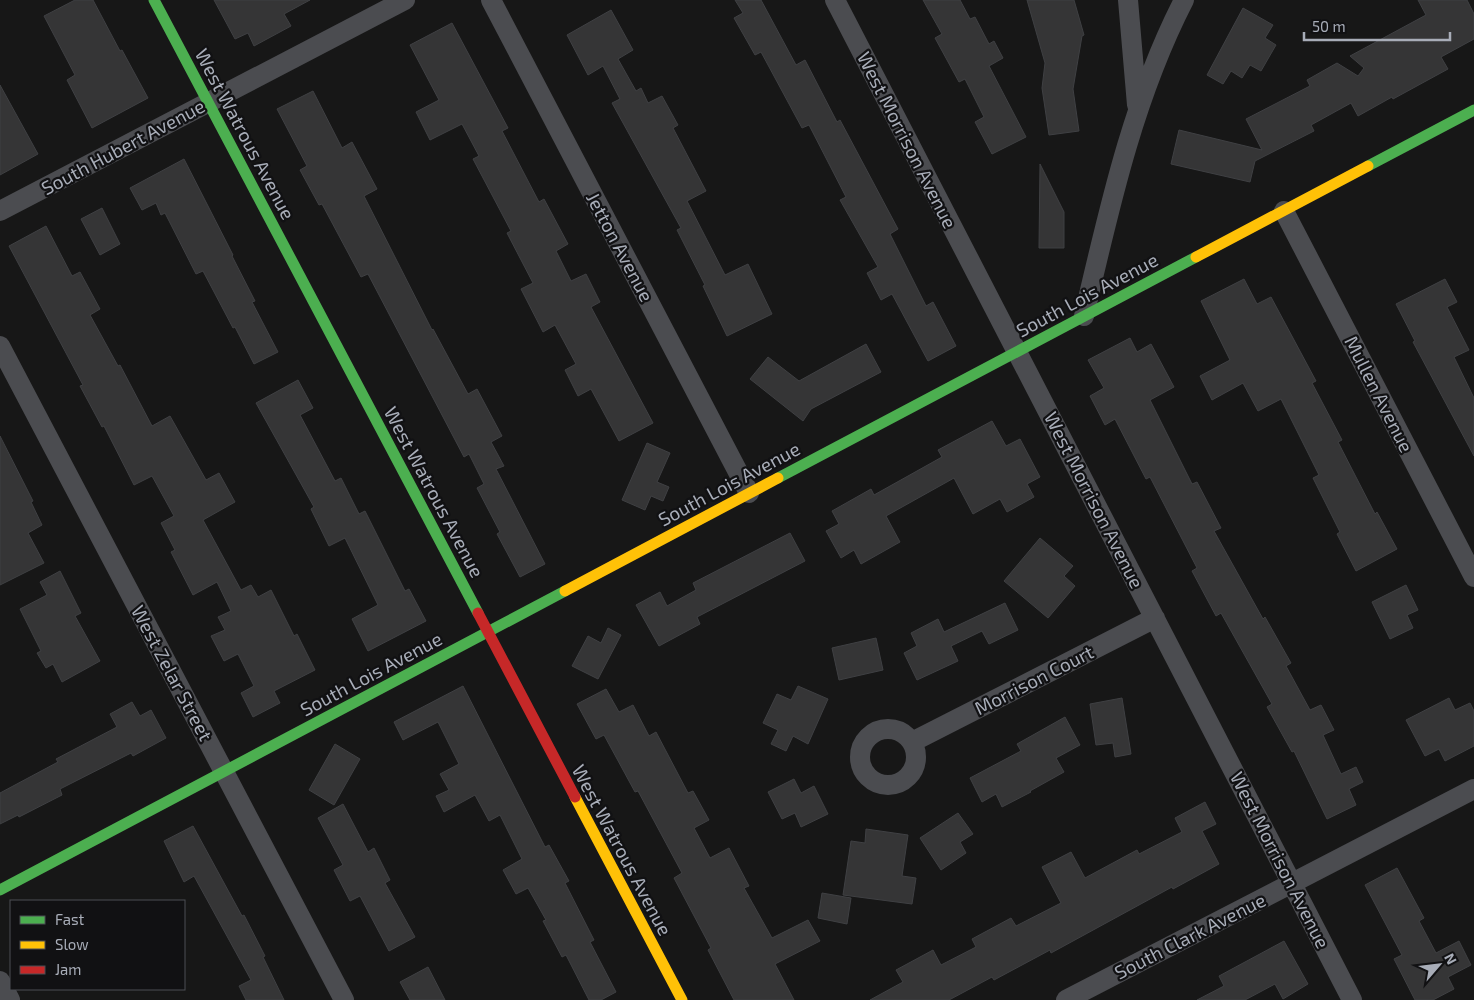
<svg xmlns="http://www.w3.org/2000/svg" width="1474" height="1000" font-family="'Exo 2',sans-serif">
<rect width="100%" height="100%" fill="#171717"/>
<!-- building -->
<path fill="#353536" stroke="#3f4043" d="M75,0h18l27,51 2,-1 26,48 -56,30 -25,-48 8,-5 -31,-59z
M214,0h96l-26,14 7,12 -37,20 -6,-13 -13,6z
M735,0h26l35,65 9,-5 32,62 3,-2 58,109 -8,5 36,72 7,-4 23,44 -28,15 -36,-67 -11,6 -14,-27 11,-6 -38,-67 6,-3 -37,-72 -7,3 -41,-76 -6,3 -21,-37 9,-5z
M923,0h37l10,19 5,-2 14,27 5,-3 9,17 -14,8 37,71 -34,17 -17,-32 9,-5 -19,-38 -6,3 -24,-44 7,-4z
M1027,0h47l10,35 -2,1 -9,53 6,42 -30,4 -7,-47 3,-25z
M1418,0h49l7,14v25l-33,18 7,12 -55,30 -1,-2 -34,19 -7,-13 -40,22 3,6 -59,30 -5,21 -79,-18 8,-34 83,20 -16,-31 64,-33 -3,-6 30,-17 21,13 6,-8 -14,-12 76,-41z
M1243,8l30,17 -8,13 11,7 -15,26 -11,-6 -8,13 -11,-7 -8,13 -16,-9z
M611,10l22,40 -15,9 18,32 5,-3 7,15 14,-7 16,29 -5,3 33,63 -19,10 38,74 23,-11 24,50 -45,22 -24,-50 2,-1 -28,-55 4,-2 -69,-125 8,-4 -17,-33 -15,9 -21,-40z
M452,23l56,105 -6,3 37,71 5,-3 24,45 -12,7 15,30 15,-7 14,28 -9,5 62,116 -34,18 -28,-52 -13,7 -13,-26 11,-6 -21,-39 -12,7 -22,-43 12,-6 -26,-50 4,-2 -38,-72 6,-3 -17,-32 -32,16 -14,-28 23,-12 -29,-55z
M0,85l38,69 -38,21z
M313,91l29,57 10,-6 25,47 -13,7 68,134 1,-1 35,65 9,-5 25,47 -11,6 13,24 -8,3 49,95 -25,13 -23,-43 3,-2 -23,-44 7,-4 -15,-30 -5,3 -96,-183 -7,3 -39,-73 -3,1 -19,-35 7,-4 -30,-57z
M184,159l49,96 -1,1 23,45 -3,1 26,50 -24,12 -19,-37 -2,1 -30,-57 -7,3 -31,-61 -4,2 -5,-12 -14,7 -12,-22z
M1040,164l24,48v36h-25z
M102,208l18,36 -20,11 -19,-36z
M46,226l26,50 8,-4 20,37 -10,6 28,51 2,-1 32,61 18,-10 36,64 13,-7 16,29 -32,18 38,70 10,-5 7,12 13,-7 23,46 3,-2 18,36 -41,21 6,12 -27,14 -12,-24 13,-7 -16,-32 -14,7 -13,-25 14,-6 -7,-13 13,-6 -14,-29 -24,13 -22,-43 4,-2 -14,-27 13,-7 -22,-40 -18,9 -30,-59 -2,1 -22,-41 3,-1 -74,-139z
M1244,279l13,25 14,-7 45,84 -4,2 30,57 -4,2 37,72 2,-2 20,37 -41,22 -19,-37 3,-2 -27,-54 6,-3 -38,-76 -23,12 -15,-28 -31,17 -12,-24 30,-16 -29,-59z
M1445,279l12,23 -10,5 22,43 -15,7 20,41v58l-61,-114 2,-1 -19,-37z
M1130,338l7,14 14,-8 23,43 -24,13 42,84 5,-2 24,46 -7,3 49,88 2,-2 26,46 -5,3 24,44 11,-5 13,25 -11,5 18,39 15,-7 7,15 -14,7 7,16 -29,14 -33,-68 -2,1 -25,-45 5,-3 -51,-91 -5,3 -24,-45 5,-3 -47,-91 -4,2 -31,-60 -10,6 -15,-29 14,-8 -16,-28z
M866,344l15,28 -70,37 -8,12 -53,-42 18,-22 31,24z
M298,380l15,28 -13,7 35,66 6,-3 18,36 6,-3 40,80 4,-2 17,32 -58,30 -16,-32 26,-14 -33,-67 -16,8 -18,-37 3,-2 -58,-104z
M992,421l14,25 14,-7 20,38 -13,7 7,13 -27,15 -7,-13 -27,15 -19,-36 -68,38 14,26 -39,22 -7,-14 -13,8 -15,-27 13,-7 -7,-13 39,-22 3,6 68,-38 -4,-7z
M0,436l33,65 -2,1 11,23 -14,8 16,30 -44,22z
M647,443l23,10 -13,29 12,5 -6,14 -12,-5 -6,14 -23,-10z
M790,533l15,28 -108,56 3,7 -41,22 -23,-41 24,-13 7,14 29,-16 -3,-7z
M1040,538l33,28 -9,10 11,10 -27,32 -44,-37z
M60,571l21,42 -6,3 25,45 -38,21 -9,-18 -7,4 -9,-15 4,-2 -21,-42 27,-14 -7,-13z
M1406,585l12,25 -11,5 6,13 -23,11 -18,-37z
M1005,603l13,27 -29,14 -7,-13 -31,15 7,15 -41,19 -13,-27 13,-7 -6,-13 27,-14 6,13z
M608,628l13,7 -23,44 -26,-13 16,-30 13,7z
M876,638l7,32 -44,10 -7,-32z
M463,686l82,161 4,-2 20,36 -4,2 29,57 -4,2 26,50 -15,8h-12l-23,-45 -4,2 -19,-36 3,-1 -18,-32 -12,6 -13,-24 19,-11 -22,-44 -11,6 -14,-26 -31,17 -8,-16 13,-6 -9,-16 19,-10 -21,-42 -35,18 -9,-18z
M798,686l30,13 -20,45 -15,-8 -7,15 -15,-7 7,-14 -15,-7 14,-29 14,6z
M606,689l13,23 14,-7 16,31 7,-4 32,61 5,-2 16,29 -15,8 16,30 19,-10 20,38 -5,2 28,50 36,-18 12,21 -45,23 19,36h-60l-26,-50 3,-2 -37,-70 8,-5 -44,-82 -3,1 -31,-57 -8,4 -19,-35z
M1122,698l9,56 -16,3 -2,-14 -17,2 -6,-41z
M1449,698l6,12 15,-7 4,8v35l-29,15 -6,-12 -14,7 -19,-36z
M132,702l8,14 11,-6 15,28 -33,18 -2,-3 -71,36 2,6 -43,22 -1,-2 -18,9v-31l58,-31 -2,-3 61,-32 -7,-13z
M1065,717l15,28 -24,13 8,14 -34,19 1,1 -29,15 -6,-13 -14,8 -12,-24 51,-27 -4,-7z
M335,744l25,15 -26,46 -25,-15z
M794,779l7,14 13,-7 14,28 -27,13 -6,-14 -13,6 -14,-27z
M1205,802l11,22 -14,7 17,33 -46,25 -1,-2 -121,66 -1,-3 -56,30 -2,-3 -43,23h-79l33,-18 -7,-12 37,-20 8,15 35,-18 -4,-8 39,-21 5,8 45,-23 -19,-36 29,-15 14,26 52,-28 2,4 43,-22 -7,-14z
M343,804l25,48 6,-4 16,32 -5,3 30,54 -26,14 -29,-55 -10,5 -16,-31 9,-5 -25,-47z
M958,813l15,21 -13,8 6,11 -25,17 -21,-32z
M193,826l49,90 2,-1 21,41 -2,1 21,43h-38l-7,-14 12,-6 -57,-104 -10,6 -20,-41z
M866,829l42,6 -6,41 14,2 -4,26 -69,-9 8,-54 14,2z
M1397,868l27,50 -5,3 17,32 23,-12 12,24 -23,12 6,12 -21,11h-18l-21,-41 8,-4 -37,-70z
M822,893l29,5 -4,26 -29,-6z
M1284,941l24,43 -25,15 -8,-15 -30,16h-48l27,-14 -5,-10z
M428,967l17,33h-35l-10,-18z"/>
<g fill="none" stroke-linecap="round" stroke-linejoin="round">
<!-- street -->
<path stroke="#4b4c50" stroke-width="20" d="M491,0l258,493
M835,0l517,1000
M1128,0l9,105
M0,211l405,-211
M1284,211l190,366
M1084,316c25,-107 49,-217 100,-316
M0,346l344,654
M860 757a28 28 0 1 1 56 0a28 28 0 1 1-56 0Z
M912,742l243,-124
M0,981l10,19
M1066,1000l408,-211"/>
<!-- fast -->
<path stroke="#4caf50" stroke-width="11" d="M154,0l324,613
M1368,166l106,-56
M778,478l418,-221
M0,890l565,-299"/>
<!-- slow -->
<path stroke="#ffc107" stroke-width="11" d="M1196,257l172,-91
M565,591l213,-113
M575,797l107,203"/>
<!-- jam -->
<path stroke="#c62828" stroke-width="11" d="M478,613l97,184"/>
</g>
<g text-anchor="middle" stroke-width="4.5" stroke-linejoin="round" paint-order="stroke">
<!-- street labels -->
<g font-size="19" fill="#a8adb8" stroke="#111113">
<text transform="translate(245 134) rotate(62)" y="7">West Watrous Avenue</text>
<text transform="translate(907 140) rotate(63)" y="7">West Morrison Avenue</text>
<text transform="translate(123 147) rotate(-28)" y="7">South Hubert Avenue</text>
<text transform="translate(620 247) rotate(62)" y="7">Jetton Avenue</text>
<text transform="translate(1087 295) rotate(-28)" y="7">South Lois Avenue</text>
<text transform="translate(1379 394) rotate(63)" y="7">Mullen Avenue</text>
<text transform="translate(729 484) rotate(-28)" y="7">South Lois Avenue</text>
<text transform="translate(434 492) rotate(62)" y="7">West Watrous Avenue</text>
<text transform="translate(1094 500) rotate(63)" y="7">West Morrison Avenue</text>
<text transform="translate(172 673) rotate(62)" y="7">West Zelar Street</text>
<text transform="translate(371 674) rotate(-28)" y="7">South Lois Avenue</text>
<text transform="translate(1034 680) rotate(-27)" y="7">Morrison Court</text>
<text transform="translate(622 850) rotate(62)" y="7">West Watrous Avenue</text>
<text transform="translate(1280 860) rotate(63)" y="7">West Morrison Avenue</text>
<text transform="translate(1190 936) rotate(-27)" y="7">South Clark Avenue</text>
</g>
</g>
<!-- legend -->
<rect x="10" y="900" width="175" height="90" fill="#111113" stroke="#4d4f55"/>
<rect x="20" y="916" width="25" height="8" fill="#4caf50" stroke="#4d4f55"/>
<text x="55" y="925" font-size="15" fill="#a8adb8">Fast</text>
<rect x="20" y="941" width="25" height="8" fill="#ffc107" stroke="#4d4f55"/>
<text x="55" y="950" font-size="15" fill="#a8adb8">Slow</text>
<rect x="20" y="966" width="25" height="8" fill="#c62828" stroke="#4d4f55"/>
<text x="55" y="975" font-size="15" fill="#a8adb8">Jam</text>
<!-- north arrow -->
<g transform="translate(1439 965) rotate(62)" stroke="#111113" stroke-width="4" paint-order="stroke">
<path d="M0-4L9 19L0 12L-9 19Z" fill="#a8adb8"/>
<text y="-8" font-size="14" font-weight="bold" text-anchor="middle" fill="#a8adb8">N</text>
</g>
<!-- scale -->
<path d="M1304 32v8h146v-8" fill="none" stroke="#a8adb8" stroke-width="2.5"/>
<text x="1312" y="32" font-size="15" fill="#a8adb8" stroke="#111113" stroke-width="4" paint-order="stroke">50 m</text>
</svg>
